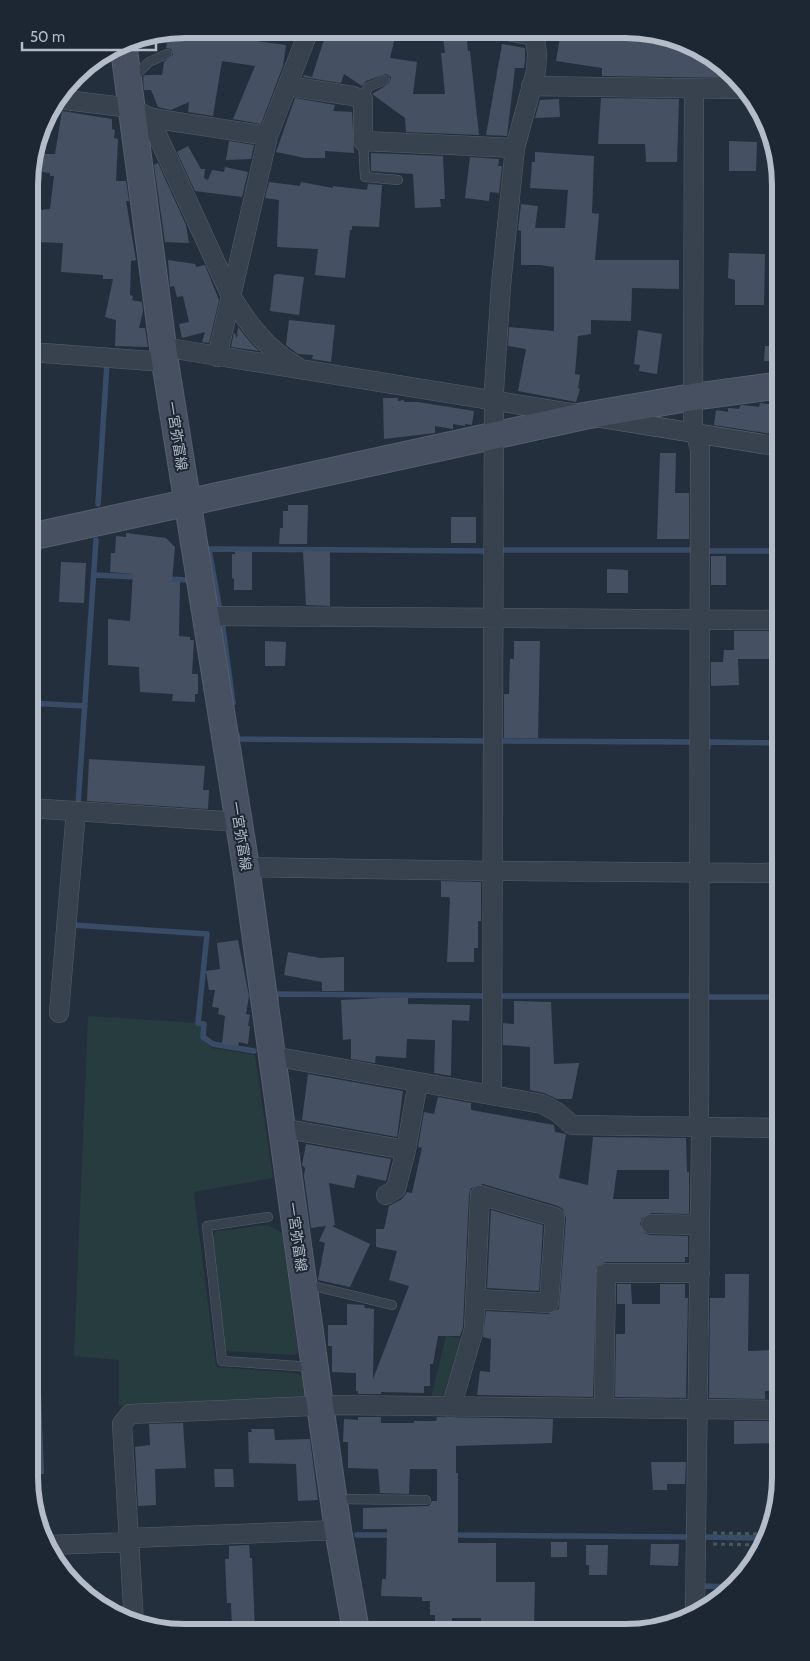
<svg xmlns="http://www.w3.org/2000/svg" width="810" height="1661" font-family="Cabin,'Noto Sans JP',sans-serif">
<rect width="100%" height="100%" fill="#242f3e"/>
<!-- green -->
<path fill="#263c3f" d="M88,1016l109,7 5,3 -1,11 11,11 43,7 18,123 -79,14 22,175 80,6 6,3 3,23 -186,7v-46l-45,-4z
M268,1225l14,8 16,119 -3,3 -70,-4 -13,-113 4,-7z
M446,1336l17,2 -15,56 -17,4z"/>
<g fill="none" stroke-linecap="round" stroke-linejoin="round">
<!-- stream -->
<path stroke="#394c67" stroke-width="5.5" d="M98,504l9,-141
M499,550h193
M707,551h74
M94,575l45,2
M166,579l20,1
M220,611l-11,-62 277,2
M222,621l11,82
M30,703l55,3
M237,735l1,4 250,2
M500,741l191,1
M708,747v-5l73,1
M78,805l18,-265
M72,922v3l135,9 -9,89 6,1 -1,13 10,7 41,7
M502,996h188
M705,997h76
M276,1000l-1,-6 212,2
M357,1535h37
M451,1535l238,2
M701,1537l67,1
M700,1586l32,1"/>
</g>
<!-- building -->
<path fill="#455162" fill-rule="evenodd" d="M184,29h74l-2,12 30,4 -3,21 -22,58 -28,-5 22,-53 -33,-5 -9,55 -25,-4 1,-10 -18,8 -13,-3 -7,-17h-7l-1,-13 2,-2h17l2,-13 9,-7 -2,-6 -5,-1 3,-16z
M327,30h70l-7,28 27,4 -4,32h32l-4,-41h4l-3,-23 24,1 2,20h2l9,84 -73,-3 -1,-14 -33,-24 18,-11 1,-6 -5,-3 -20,7 -4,5 -18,-12 -3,9 -38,-6 1,-2 8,2z
M561,31l74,2v-1h21l72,35 7,11 -133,-2v-8l-46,-7z
M502,44l23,4v12l-1,8h-9l-8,68 -21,-1z
M295,98l40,7 -2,6 19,1 2,41 -29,-2v7h-20l-29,-6z
M601,98l78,1 -2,63h-31l-1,-18h-47z
M559,99l1,18 -25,1 5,-18z
M62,111l50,8v10l3,1 -1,8 4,1 -2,42h10l3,20h-3l10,59 -5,1 -1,34 3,1 -1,4 10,2 1,9 -4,17h6l3,19 -33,-1 1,-26 -11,-3 8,-38h-10v-4l-42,-3 2,-29 -27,-1 1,-9 -4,1 -2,-23 19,-2 4,-33h-4v-3l-8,-1 1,-18h12z
M229,141l25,4 -3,14 -25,1z
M729,141l28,1 -1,29h-27z
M188,146l13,23h4l-1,9 4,2 4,-10 12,2 1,-5 23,5 -6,25 -47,-6 -18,-39z
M535,152l59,4 -2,57 7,1 -4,46h84v29l-47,-1 -1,33 -40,-1v14l-13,2 -3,38 5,1 -2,13 2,1 -4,13 -58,-11 8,-42 -18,-3 1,-19 45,4v-64l-14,-2h-19v-34l-3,-1 3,-26 17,2 -3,22h30l3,-38 -38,-2 2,-26h3z
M371,153l72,3 2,43h-5l1,8 -26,1 -2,-34 -42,-3z
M470,157l29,2 -1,7h4l-3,27 -9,-1 -1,9 -24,-3z
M158,163l28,62 3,18 -24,-1 -11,-77z
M269,182l31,4 1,-4 32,6v-2l34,4 1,-6 14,1 -3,42 -27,-1v4h-2l-5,48 -30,-3 3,-26 -41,-2 2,-47 -14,-2z
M729,253l36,1 -1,51h-29v-25l-7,-2z
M168,260l27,4 1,3 9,-2 14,35 -10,43 -7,-1 3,-10 -23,6 -3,-14 10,-2 -6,-26 -6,1 -3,-11 -4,1z
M277,274l27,3 -5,38 -29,-4 4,-36z
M289,320l46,5 -4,37 -19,-3 1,-4 -15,-1 -12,-9z
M238,327l12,15 9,9 -28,-4 3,-15 3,6z
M638,330l24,4 -5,40 -18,-3 1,-6 -6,-1z
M765,346h16v15h-17z
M383,398h15v3l6,-1v2h14l56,9 -2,14 -7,-1v2l-12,-2v5l-18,-3v7l-51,6z
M760,403l16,2 -4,29 -58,-9 2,-15 12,2v-4l11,1 1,-3 3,-1 16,2z
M660,453h16l-1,40h14v46h-32z
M288,505h20l-1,39h-28l1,-16h3v-17h5z
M451,517h25v26h-25z
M126,533l40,5 9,9 -3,35h8l-1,54 11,1v3h4l-2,34h6v20h-3v8l-23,-1 1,-7 -33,-2 -1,-25 -31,-2v-46l22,2 3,-47 -23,-2 1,-19h4l1,-17 10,1z
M235,551l17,1v38h-18v-11l-2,-1v-24h3z
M303,551l27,1v54l-24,-1z
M711,556h15v29h-15z
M61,562l25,1 -2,40 -25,-1z
M607,569l21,1v23h-21z
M734,631h47v28h-43l1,26 -28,1v-24h12l1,-12h10z
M265,641l21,1 -1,24h-20z
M514,641h26l-2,97h-34v-44h5l1,-35h4z
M89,759l116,7 -2,24h6l-1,19 -121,-8z
M441,881l40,1v39h-3v27h-4v14h-27l3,-63 -1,-2h-8z
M238,940l11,56 -3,18 4,1 -2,11h2l-2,18 -9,-2 -1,4 -16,-2 3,-28 -7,-2 1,-6 -7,-1 3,-17h-6l-3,-19 14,-2 -3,-26z
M288,952l32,6 24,-1v34h-22v-9l-38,-7z
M380,998h28v6l62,1 -1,16 -17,-1 -1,56 -17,-3 1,-33 -28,-1 -1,19 -30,-2 -1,7 -24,-4v-20l-8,1 -2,-40z
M514,1001l37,1 3,62 25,-1 -7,36h-15l-13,-6 -14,-3v-43l-27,-2v-22l11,1z
M308,1074l95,17 -6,46 -95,-17z
M438,1097l33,6v7l83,15 1,7 11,2 -7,44 29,7 5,-48 93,1 1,34h2v42l-38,-1 -9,5 -2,6 5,9 5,2 38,1v21h-3v5h-79l-9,5 -4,130 -116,-2 3,-24 10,1 1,-33 -8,-2 3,-26 62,3 11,-5 7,-91 -3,-9 -5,-3 -75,-22 -12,4 -2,6 -6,133 -3,9h-22l-5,28h-3v22h-6v7l-43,-1v2h-23v-3h-2v-18l-24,-1v-26h-4v-21h19v-21l17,1 1,3 9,1 -1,70 36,-93 -20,-6 8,-29 -21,-4v-18h8l5,-23 13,-7 5,-7 5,1 10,-45 -4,-1 6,-35 10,2zM617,1170h52v29h-56z
M306,1144l85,15 -5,22 -29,-6 -3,13 -25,-5 6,42 -3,1 38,18 -20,43 -32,-7 7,-37 -6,-2 7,-15 -15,2 -7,-52 1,-8 -3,-3z
M491,1210l52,15 -4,66 -52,-3z
M725,1274h24l-1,77 33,-1 -1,41h-15v8l-56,-1 1,-100h15z
M617,1284h14l1,20h28v-20h25v14h3l-2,100 -71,-1 1,-63h9v-30h-8z
M29,1392h12l3,82h-15z
M358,1417h23v6h33v-2h22l1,-4 116,2 -1,24 -96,3v27h2v70h38v39h39l-1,45 -53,2v-11h-29v7h-17v-10h-5v-14h-8v-4l-41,-1 1,-17h4l1,-50h-24v-21l66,-2 3,-5h5v-32h-27l-1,25 -29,-1 -2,-24 -30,-1v-26h-5l1,-23 14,1z
M734,1421h47v22l-47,1z
M183,1423l3,45 -31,1 1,36 -18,1 -3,-59 15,-2 -1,-21z
M251,1429h23l1,11 35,-1 8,61 -20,1 -2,-37 -47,-1 -1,-31h4z
M651,1462h35l-1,22h-18v6h-14z
M214,1469h19l1,18h-19z
M551,1542h16v15h-16z
M651,1544h28l-1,22 -28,-1z
M249,1545l1,13h2l3,73h-23l-1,-28h-4l-2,-44h4v-13z
M586,1545h22l-1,30h-18v-10h-3z"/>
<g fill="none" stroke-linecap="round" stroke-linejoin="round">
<!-- lane casing -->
<g stroke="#565f6c" stroke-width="10">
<path id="lane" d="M133,78l16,-16 18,-8
M363,100l5,-13 17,-7
M363,141l2,36 33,3
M268,1217l-61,9 15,135 90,6
M305,1284l87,21
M336,1499l90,1"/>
</g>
<!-- street casing -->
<g stroke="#565f6c" stroke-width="20">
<path id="street" d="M508,31l26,5
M288,86l65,10 10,4v41l152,7
M531,86l212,3
M694,89l-1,336 7,24 -1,678 2,9 -6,478
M58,99l73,9 18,9 15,3 104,16
M149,117l82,179c17,28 36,53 65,70
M163,347l618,100
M30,352l135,10
M217,357l51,-221 41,-106
M205,616l576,4
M29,808l210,14
M246,867l247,4 288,2
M59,1013l17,-202
M272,1056l270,48 15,8 15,13 209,3
M492,1095l2,-705 7,-105 14,-137 21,-77 1,-17 -3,-23
M281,1128l125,22
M386,1195l10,-6 10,-39 12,-68
M651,1224l48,1
M604,1407l2,-134h94
M451,1408l23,-79 6,-134 75,22 -6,86 -73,-4
M130,1538l208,-8
M49,1545l81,-3
M134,1623l-12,-199 8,-10 204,-9 447,5"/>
</g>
<!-- secondary casing -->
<g stroke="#565f6c" stroke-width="28">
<path id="secondary" d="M123,42l42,320 81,505 74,538 18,125 18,101
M30,537l554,-121 109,-19 88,-12"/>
</g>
<!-- path -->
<path stroke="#44595c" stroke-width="3" stroke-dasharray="4 4" stroke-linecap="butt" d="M713,1533l57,1
M713,1544l51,1"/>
<!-- lane -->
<use href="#lane" stroke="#38414e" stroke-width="9"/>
<!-- street -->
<use href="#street" stroke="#38414e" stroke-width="19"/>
<!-- secondary -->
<use href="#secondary" stroke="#465061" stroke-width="26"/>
</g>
<g text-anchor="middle" stroke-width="4" stroke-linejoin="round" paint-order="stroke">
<!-- street labels -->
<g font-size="14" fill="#b4bcc9" stroke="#1d2633">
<text transform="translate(177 436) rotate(81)" y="5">一宮弥富線</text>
<text transform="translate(241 836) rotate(81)" y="5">一宮弥富線</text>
<text transform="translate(297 1237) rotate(82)" y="5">一宮弥富線</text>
</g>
</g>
<!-- crop -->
<path d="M0 0H810V1661H0ZM185 38H625A147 147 0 0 1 772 185V1477A147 147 0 0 1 625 1624H185A147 147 0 0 1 38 1477V185A147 147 0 0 1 185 38Z" fill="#1d2633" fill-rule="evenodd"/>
<path fill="none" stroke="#b4bcc9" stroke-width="6" d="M185 38H625A147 147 0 0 1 772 185V1477A147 147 0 0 1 625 1624H185A147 147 0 0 1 38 1477V185A147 147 0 0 1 185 38Z"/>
<!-- scale -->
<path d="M22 42v8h134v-8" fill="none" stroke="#b4bcc9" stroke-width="2.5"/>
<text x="30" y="42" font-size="15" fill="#b4bcc9" stroke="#1d2633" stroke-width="4" paint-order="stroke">50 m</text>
</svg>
